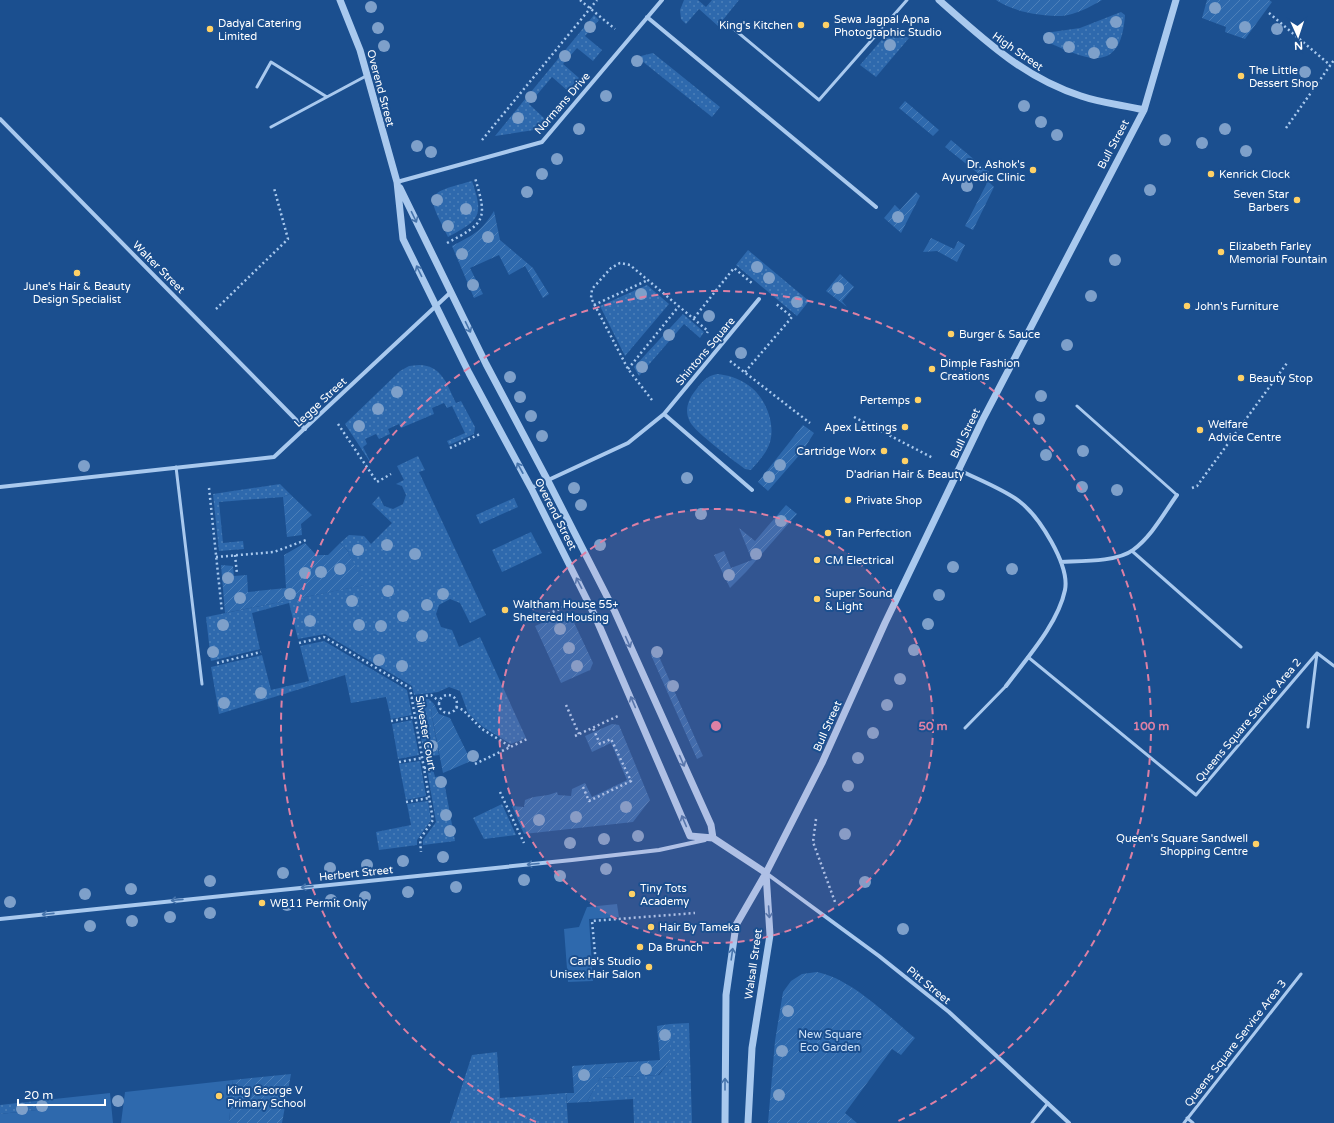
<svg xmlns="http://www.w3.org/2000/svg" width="1334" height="1123" font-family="'Varela Round',sans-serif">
<defs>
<pattern id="grass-dots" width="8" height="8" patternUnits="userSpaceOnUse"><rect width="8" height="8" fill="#2e69ad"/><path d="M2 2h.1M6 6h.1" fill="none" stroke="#4d80b9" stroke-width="1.8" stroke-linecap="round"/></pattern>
<pattern id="garden-furrows" width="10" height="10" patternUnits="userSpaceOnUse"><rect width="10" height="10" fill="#2e69ad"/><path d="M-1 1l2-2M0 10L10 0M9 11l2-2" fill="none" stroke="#4d80b9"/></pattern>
</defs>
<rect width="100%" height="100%" fill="#1b4f8f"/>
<!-- grass -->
<path fill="url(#grass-dots)" d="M684,0h14l8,7 6,-7h27l-21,26 -19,-17 -13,15 -5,-5 -1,-9z
M1121,12l4,3c-4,63 -42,43 -80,26l-2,-5 2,-3 35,-5z
M594,15l5,5 -14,16 17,14 -9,11 -16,-13 -14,16 16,14 -11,13 -16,-14 -23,27 16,15 -11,11 -39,6z
M895,32l14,6 -33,39 -16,-12 25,-29z
M653,53l67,54 -8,10 -75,-60z
M472,181c12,35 8,39 -24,56 -22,-44 -24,-43 24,-56z
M748,250l61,51 -12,15 -61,-51z
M647,285l22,19 -44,52 -25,-50z
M683,314l21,18 -4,6 -16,-14 -45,52 -5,-9z
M419,365c23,0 28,20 37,38l5,-2 14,26 -1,7 -25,11 -2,-4 18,-8 -13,-27 -5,2 -3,-5 -12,5 2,6 -33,14 -2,-4 -11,5 2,5 -11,5 -3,-5 -11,5 2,5 -4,3 9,18 -27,-41 55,-53 9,-5z
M717,374c11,1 21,4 31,11 17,11 29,40 21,60 -4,10 -11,17 -18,25l-6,-1c-12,-9 -49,-36 -55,-47 -6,-11 -2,-22 5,-31 7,-9 11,-15 22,-17z
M418,456l7,14 -6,2 67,143 -16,8 -10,-20 -10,-4 -11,6 -3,9 5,13 11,3 7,17 21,-10 46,101 -15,6 -28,-17 -15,-14 -8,-22 -11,-4 -11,5 -24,3 -2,-9 -87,-52 -27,5 -9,-36 -37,10 8,36 -49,12 -5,-44 158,-32 -17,-35 -7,-7 9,-8 15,1 7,8 21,-21 -20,-19 7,-8 5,10 9,3 10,-5 3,-9 -4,-9 -6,-2 8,-4 -7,-14z
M280,484l10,10 -7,3 -64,5 4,41 20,-2 1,8 -25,2 -6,-57z
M514,498l4,9 -38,17 -4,-9z
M531,532l11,21 -40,19 -10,-22z
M324,641l83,49 5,25 -21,4 -5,-22 -35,6 -6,-28 -126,39 -8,-47 51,-12 9,35 38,-9 -9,-35z
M429,699l5,5 -3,7 8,44 -7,1 1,8 -7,1 -12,-65z
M412,720l7,35 -21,4 -6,-35z
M420,761l6,35 -20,4 -7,-36z
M427,769h6l2,8 8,-1 12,65 -32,4v-5l13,-18z
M428,801l3,19 -14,20v5l-38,5 -3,-18 35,-7 -4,-21z
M502,804l14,31 -32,4 -11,-21z
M689,1023l3,100h-58l-1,-24 -46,3 13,-24 59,-3 11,-14v-37z
M497,1052l3,46 66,-5 2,30h-118l22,-68z
M45,1100l1,9 -46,5v-9z"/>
<!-- park -->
<path fill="#2e69ad" d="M617,904l2,13 -30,2 4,62 -25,1 -4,-53 15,-2 8,-20z
M233,1080l-4,43h-108l4,-31z
M110,1093l3,30h-113v-9l46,-5 -1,-9z"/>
<!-- garden -->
<path fill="url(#garden-furrows)" d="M996,0h106c-12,7 -27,15 -40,16 -22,0 -48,-4 -66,-16z
M1207,0h62l3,2 -27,37 -20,-7 1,-5 -24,-9z
M905,101l34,29 -6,6 -34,-28z
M951,140l38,32 -5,6 -39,-31z
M988,181l6,6 -21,43 -8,-4z
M916,192l4,4 -19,37 -17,-15 11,-13 5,5z
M494,211l6,29 33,28 16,26 -6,4 -18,-32 -16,9 -10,-20 -29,13 13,26 -9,4 -22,-52c21,-11 29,-14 42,-35z
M931,238l23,11 4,-8 7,4 -8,17 -20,-11 -14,1z
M840,274l14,13 -12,14 5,6 -21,-16z
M803,425l11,8 -12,19 -34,39 -10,-9z
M290,494l22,21 -11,9 1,11 -15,2 -4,-40z
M786,505l11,9 -51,58 -16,16 -16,-33 10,-4 7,17 21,-8 -13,-32 16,13z
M305,543l11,12h12l12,-12 7,7 18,35 -140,28 -4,-48 12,1 1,10 13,-1 1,17 38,-4 -2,-33z
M565,613l2,4 5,1 21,45 -3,7 -29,13 -26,-57z
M657,652l46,104 -6,3 -46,-104z
M434,704l5,10 11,4 21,43 -28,12 -12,-62z
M612,724l7,1 31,75 -17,22 -109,12 -12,-28 12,1 1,-7c11,-5 21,-3 32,-8l1,3 13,1 1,-7 13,-6 7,14 35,-17 -16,-37 -19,9 -7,-16z
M817,972c35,7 71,44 98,66l-14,17 -9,-6 -47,64 12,10h-89l7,-82 8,-49 8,-11 11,-7z
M670,1024v37l-12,14 -58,3 -13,24 -20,1 -1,-10h8l-2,-27 88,-6 -3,-34z
M291,1074l-9,49h-53l4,-43z"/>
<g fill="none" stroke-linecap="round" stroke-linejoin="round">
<!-- path -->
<path stroke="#a9c9ee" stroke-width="2.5" stroke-dasharray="2 3" stroke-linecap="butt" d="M580,0l35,29
M1269,13l61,52
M1286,128l48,-68
M482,140l115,-140
M447,243c38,-20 41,-23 28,-65
M594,305l54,-25
M216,309l72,-70 -14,-51
M694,318l40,-50 19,16
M730,361l80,62
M628,369l51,-63
M745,372l47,-55 -17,-14
M652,400l-24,-31 -37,-71 1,-9 19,-21 9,-5 10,2 78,66 -1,2
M854,417l79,41
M338,424l39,58 14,-8
M450,448l30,-14
M209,488l13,124
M1192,488l5,-2 90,-123
M235,555l2,19
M216,557l58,-5 32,-12
M539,618l29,-13
M299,643l25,-6 86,51 23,132 -13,19 1,13
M217,663l44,-11
M439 704a9 9 0 1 1 18 0a9 9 0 1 1-18 0Z
M411,698l20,-3 8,6
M566,705l13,29
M456,707l7,3 19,19 29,18
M391,721l24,-4
M575,736l43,-20
M399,762l23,-4
M475,764l52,-25
M424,768l8,-1
M583,787l6,14 42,-20 -20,-42 -11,5 -7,-16
M500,792l24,51
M406,802l23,-4
M816,819l-3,23 22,60
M596,964l-4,-43 103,-8"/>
<!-- service -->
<path stroke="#a9c9ee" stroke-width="3" d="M729,25l90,75 88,-100
M257,87l14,-25 56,35
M271,127l95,-51
M1077,406l100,89
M176,467l26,217
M1132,551l109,96
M1028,657l168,138 121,-142 17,13
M1308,727l9,-74
M965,728l41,-42
M1187,1118l6,5
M1032,1123l16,-20
M1184,1123l117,-149"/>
<!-- minor -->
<path stroke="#a9c9ee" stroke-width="4" d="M647,17l229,190
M0,119l305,310
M397,182l145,-40 120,-142
M664,414l88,76
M959,470c18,9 44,19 60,31 20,15 51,64 46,89 -7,34 -39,69 -59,96
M0,487l274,-30 177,-165
M531,488l97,-45 36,-29 95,-115
M1061,562c20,-1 56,0 72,-12 19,-14 31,-37 44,-55
M766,873l113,83 70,56 120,111
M0,919l572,-59 87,-10 46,-10"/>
<!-- tertiary -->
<path stroke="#a9c9ee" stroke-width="7" d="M340,0l20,50 37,132 6,57 66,134 62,115 64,128 95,220 23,2 53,35
M939,0c44,39 85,78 142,96 20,7 42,9 63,14
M400,188l86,176 62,117 67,131 96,213 2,13
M725,1123l1,-128 10,-70 30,-52 56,-110 63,-140 97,-202 162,-311 32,-110
M748,1123l4,-75 18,-113 -4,-62"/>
</g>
<!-- trees -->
<g fill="#7ea0ca">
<circle cx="371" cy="7" r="6"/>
<circle cx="1215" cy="8" r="6"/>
<circle cx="1116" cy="22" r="6"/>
<circle cx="590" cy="27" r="6"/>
<circle cx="1245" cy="27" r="6"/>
<circle cx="378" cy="28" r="6"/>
<circle cx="1277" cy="29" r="6"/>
<circle cx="1049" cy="38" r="6"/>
<circle cx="1112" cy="43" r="6"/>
<circle cx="890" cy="45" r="6"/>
<circle cx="384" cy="46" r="6"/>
<circle cx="1069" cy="47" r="6"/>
<circle cx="1094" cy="53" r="6"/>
<circle cx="565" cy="56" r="6"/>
<circle cx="637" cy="61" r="6"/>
<circle cx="1305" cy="72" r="6"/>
<circle cx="606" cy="96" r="6"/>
<circle cx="531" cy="97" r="6"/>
<circle cx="1024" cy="106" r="6"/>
<circle cx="518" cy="118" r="6"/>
<circle cx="1041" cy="122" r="6"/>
<circle cx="579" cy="129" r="6"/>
<circle cx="1225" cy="129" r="6"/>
<circle cx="1057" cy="135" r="6"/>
<circle cx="1165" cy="140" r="6"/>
<circle cx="1202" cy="143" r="6"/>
<circle cx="417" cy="146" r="6"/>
<circle cx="1246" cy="151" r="6"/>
<circle cx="431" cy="152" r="6"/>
<circle cx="557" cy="159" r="6"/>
<circle cx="542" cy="174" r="6"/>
<circle cx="967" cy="186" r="6"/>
<circle cx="1150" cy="190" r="6"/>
<circle cx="527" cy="192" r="6"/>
<circle cx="437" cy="200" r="6"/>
<circle cx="466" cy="209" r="6"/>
<circle cx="898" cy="217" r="6"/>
<circle cx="448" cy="226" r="6"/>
<circle cx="488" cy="237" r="6"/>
<circle cx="462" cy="254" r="6"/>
<circle cx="1115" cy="260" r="6"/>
<circle cx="757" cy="267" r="6"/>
<circle cx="769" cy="278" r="6"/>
<circle cx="473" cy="285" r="6"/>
<circle cx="838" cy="288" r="6"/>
<circle cx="641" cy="294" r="6"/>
<circle cx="1091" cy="296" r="6"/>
<circle cx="797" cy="302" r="6"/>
<circle cx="709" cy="316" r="6"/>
<circle cx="669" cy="335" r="6"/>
<circle cx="1067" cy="345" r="6"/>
<circle cx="741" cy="353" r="6"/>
<circle cx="642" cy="367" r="6"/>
<circle cx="510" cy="377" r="6"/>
<circle cx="397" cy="392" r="6"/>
<circle cx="1041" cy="396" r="6"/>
<circle cx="520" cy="397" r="6"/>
<circle cx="378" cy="409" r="6"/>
<circle cx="531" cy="416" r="6"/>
<circle cx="1039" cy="419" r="6"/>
<circle cx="359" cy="426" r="6"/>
<circle cx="542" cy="436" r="6"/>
<circle cx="1083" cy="451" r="6"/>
<circle cx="1046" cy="455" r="6"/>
<circle cx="780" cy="465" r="6"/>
<circle cx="84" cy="466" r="6"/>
<circle cx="769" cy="477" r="6"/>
<circle cx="687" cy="478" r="6"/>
<circle cx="1082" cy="487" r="6"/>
<circle cx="574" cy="488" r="6"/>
<circle cx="1117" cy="490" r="6"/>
<circle cx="581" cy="505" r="6"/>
<circle cx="701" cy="514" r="6"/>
<circle cx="781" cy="521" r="6"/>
<circle cx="387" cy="545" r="6"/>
<circle cx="600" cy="545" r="6"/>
<circle cx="358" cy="550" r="6"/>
<circle cx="415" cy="554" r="6"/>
<circle cx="756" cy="554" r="6"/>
<circle cx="953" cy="567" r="6"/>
<circle cx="340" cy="569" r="6"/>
<circle cx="1012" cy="569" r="6"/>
<circle cx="321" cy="572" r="6"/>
<circle cx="305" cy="573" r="6"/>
<circle cx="729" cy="575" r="6"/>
<circle cx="228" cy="578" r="6"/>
<circle cx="388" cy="591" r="6"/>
<circle cx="290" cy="594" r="6"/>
<circle cx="443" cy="594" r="6"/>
<circle cx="939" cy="595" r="6"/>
<circle cx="240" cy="598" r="6"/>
<circle cx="352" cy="601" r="6"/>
<circle cx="427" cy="605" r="6"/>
<circle cx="403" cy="616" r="6"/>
<circle cx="310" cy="621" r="6"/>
<circle cx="928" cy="624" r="6"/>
<circle cx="223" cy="625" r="6"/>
<circle cx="359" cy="625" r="6"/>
<circle cx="381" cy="626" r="6"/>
<circle cx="560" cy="629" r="6"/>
<circle cx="422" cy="636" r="6"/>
<circle cx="569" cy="648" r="6"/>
<circle cx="914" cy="650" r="6"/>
<circle cx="213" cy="652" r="6"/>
<circle cx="657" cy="652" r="6"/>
<circle cx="379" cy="660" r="6"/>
<circle cx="402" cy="666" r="6"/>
<circle cx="577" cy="666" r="6"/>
<circle cx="900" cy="679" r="6"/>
<circle cx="673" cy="686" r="6"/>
<circle cx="261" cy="693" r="6"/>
<circle cx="224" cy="703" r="6"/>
<circle cx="887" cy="705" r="6"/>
<circle cx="873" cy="733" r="6"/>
<circle cx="432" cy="746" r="6"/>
<circle cx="473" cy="756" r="6"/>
<circle cx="858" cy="758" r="6"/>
<circle cx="441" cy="782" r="6"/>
<circle cx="848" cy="786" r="6"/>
<circle cx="626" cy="807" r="6"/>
<circle cx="446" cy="815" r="6"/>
<circle cx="576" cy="817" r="6"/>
<circle cx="539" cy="820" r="6"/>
<circle cx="450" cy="831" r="6"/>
<circle cx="845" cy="834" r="6"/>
<circle cx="638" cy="836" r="6"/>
<circle cx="604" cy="839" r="6"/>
<circle cx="570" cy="843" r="6"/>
<circle cx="443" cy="857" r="6"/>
<circle cx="403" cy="861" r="6"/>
<circle cx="367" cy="865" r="6"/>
<circle cx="330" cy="868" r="6"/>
<circle cx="606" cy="869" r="6"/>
<circle cx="283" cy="873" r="6"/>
<circle cx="560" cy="876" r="6"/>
<circle cx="524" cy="880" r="6"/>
<circle cx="210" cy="881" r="6"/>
<circle cx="865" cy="882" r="6"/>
<circle cx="456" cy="887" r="6"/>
<circle cx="131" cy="889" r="6"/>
<circle cx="408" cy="892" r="6"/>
<circle cx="85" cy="894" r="6"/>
<circle cx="365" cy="897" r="6"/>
<circle cx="331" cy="900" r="6"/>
<circle cx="10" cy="902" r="6"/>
<circle cx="287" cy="905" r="6"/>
<circle cx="210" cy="913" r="6"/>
<circle cx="170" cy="917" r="6"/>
<circle cx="132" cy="921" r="6"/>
<circle cx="90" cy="926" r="6"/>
<circle cx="903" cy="929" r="6"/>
<circle cx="788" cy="1011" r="6"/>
<circle cx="665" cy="1035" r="6"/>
<circle cx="782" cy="1051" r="6"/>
<circle cx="646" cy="1069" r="6"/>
<circle cx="584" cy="1075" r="6"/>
<circle cx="779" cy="1095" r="6"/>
<circle cx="118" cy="1101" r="6"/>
<circle cx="42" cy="1106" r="6"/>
<circle cx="22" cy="1109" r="6"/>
</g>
<!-- one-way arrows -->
<defs><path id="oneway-shaft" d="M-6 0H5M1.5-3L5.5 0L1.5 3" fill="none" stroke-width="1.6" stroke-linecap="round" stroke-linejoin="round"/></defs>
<g stroke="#4674ac">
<use href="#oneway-shaft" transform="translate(414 217) rotate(64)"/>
<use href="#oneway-shaft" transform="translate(419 271) rotate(-116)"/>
<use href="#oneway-shaft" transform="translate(468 327) rotate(64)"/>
<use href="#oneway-shaft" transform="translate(520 468) rotate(-119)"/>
<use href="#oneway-shaft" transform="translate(579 583) rotate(-117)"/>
<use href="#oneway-shaft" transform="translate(628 642) rotate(66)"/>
<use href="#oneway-shaft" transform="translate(633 702) rotate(-113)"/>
<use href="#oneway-shaft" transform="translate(682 761) rotate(66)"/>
<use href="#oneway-shaft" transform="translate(684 821) rotate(-113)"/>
<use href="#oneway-shaft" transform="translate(533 864) rotate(175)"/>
<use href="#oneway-shaft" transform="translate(307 887) rotate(174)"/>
<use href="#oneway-shaft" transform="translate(177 900) rotate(174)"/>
<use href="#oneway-shaft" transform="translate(769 912) rotate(86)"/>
<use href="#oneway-shaft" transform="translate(48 914) rotate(174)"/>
<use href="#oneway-shaft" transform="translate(732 954) rotate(-82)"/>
<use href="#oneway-shaft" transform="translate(725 1084) rotate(-90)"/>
</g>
<!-- distance rings -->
<circle cx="716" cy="726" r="217" fill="#dd80a5" fill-opacity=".12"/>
<g fill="none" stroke="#dd80a5" stroke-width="2" stroke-dasharray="7 5">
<circle cx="716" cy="726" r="217"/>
<path d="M536 1122A435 435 0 1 1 896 1122"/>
</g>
<!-- markers -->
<g fill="#ffd166" stroke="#1b4f8f" stroke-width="1.5">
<circle cx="801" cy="25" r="4"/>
<circle cx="826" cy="25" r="4"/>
<circle cx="210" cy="29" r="4"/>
<circle cx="1241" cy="76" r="4"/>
<circle cx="1033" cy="170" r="4"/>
<circle cx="1211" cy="174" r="4"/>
<circle cx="1297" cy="200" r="4"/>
<circle cx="1221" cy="252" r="4"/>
<circle cx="77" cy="273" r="4"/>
<circle cx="1187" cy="306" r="4"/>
<circle cx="951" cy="334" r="4"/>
<circle cx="932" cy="369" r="4"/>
<circle cx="1241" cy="378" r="4"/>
<circle cx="918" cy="400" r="4"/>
<circle cx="905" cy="427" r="4"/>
<circle cx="1200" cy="430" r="4"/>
<circle cx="884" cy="451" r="4"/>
<circle cx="905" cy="461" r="4"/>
<circle cx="848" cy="500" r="4"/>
<circle cx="828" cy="533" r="4"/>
<circle cx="817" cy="560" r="4"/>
<circle cx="817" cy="599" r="4"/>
<circle cx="505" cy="610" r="4"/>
<circle cx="1256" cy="844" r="4"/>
<circle cx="632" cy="894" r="4"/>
<circle cx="262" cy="903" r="4"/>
<circle cx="651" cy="927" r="4"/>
<circle cx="640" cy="947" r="4"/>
<circle cx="649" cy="967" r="4"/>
<circle cx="219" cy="1096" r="4"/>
</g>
<g text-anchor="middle" stroke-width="4" stroke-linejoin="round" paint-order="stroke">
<!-- poi labels -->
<g font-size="11" fill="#fff" stroke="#1b4f8f" text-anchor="start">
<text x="834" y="23">Sewa Jagpal Apna<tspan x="834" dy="13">Photogtaphic Studio</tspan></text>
<text x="218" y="27">Dadyal Catering<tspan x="218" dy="13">Limited</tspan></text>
<text x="793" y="29" text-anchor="end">King's Kitchen</text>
<text x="1249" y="74">The Little<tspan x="1249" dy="13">Dessert Shop</tspan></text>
<text x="1025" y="168" text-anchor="end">Dr. Ashok's<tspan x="1025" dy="13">Ayurvedic Clinic</tspan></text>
<text x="1219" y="178">Kenrick Clock</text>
<text x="1289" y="198" text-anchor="end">Seven Star<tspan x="1289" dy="13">Barbers</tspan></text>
<text x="1229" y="250">Elizabeth Farley<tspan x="1229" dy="13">Memorial Fountain</tspan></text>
<text x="77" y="290" text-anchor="middle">June's Hair &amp; Beauty<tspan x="77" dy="13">Design Specialist</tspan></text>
<text x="1195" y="310">John's Furniture</text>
<text x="959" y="338">Burger &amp; Sauce</text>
<text x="940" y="367">Dimple Fashion<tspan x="940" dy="13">Creations</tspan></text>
<text x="1249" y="382">Beauty Stop</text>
<text x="910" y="404" text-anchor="end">Pertemps</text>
<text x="1208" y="428">Welfare<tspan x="1208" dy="13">Advice Centre</tspan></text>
<text x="897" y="431" text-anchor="end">Apex Lettings</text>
<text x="876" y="455" text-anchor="end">Cartridge Worx</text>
<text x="905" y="478" text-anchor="middle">D'adrian Hair &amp; Beauty</text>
<text x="856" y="504">Private Shop</text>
<text x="836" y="537">Tan Perfection</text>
<text x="825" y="564">CM Electrical</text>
<text x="825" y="597">Super Sound<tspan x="825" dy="13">&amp; Light</tspan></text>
<text x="513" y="608">Waltham House 55+<tspan x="513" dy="13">Sheltered Housing</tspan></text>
<text x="1248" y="842" text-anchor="end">Queen's Square Sandwell<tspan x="1248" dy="13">Shopping Centre</tspan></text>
<text x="640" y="892">Tiny Tots<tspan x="640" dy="13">Academy</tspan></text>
<text x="270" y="907">WB11 Permit Only</text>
<text x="659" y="931">Hair By Tameka</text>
<text x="648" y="951">Da Brunch</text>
<text x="641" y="965" text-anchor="end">Carla's Studio<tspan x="641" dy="13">Unisex Hair Salon</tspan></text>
<text x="227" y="1094">King George V<tspan x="227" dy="13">Primary School</tspan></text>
</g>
<!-- street labels -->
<g font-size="11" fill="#fff" stroke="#1b4f8f">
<text transform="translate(1018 51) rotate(35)" y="4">High Street</text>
<text transform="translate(381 88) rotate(75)" y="4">Overend Street</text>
<text transform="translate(562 103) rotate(-49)" y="4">Normans Drive</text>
<text transform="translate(1113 144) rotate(-62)" y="4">Bull Street</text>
<text transform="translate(159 267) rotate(45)" y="4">Walter Street</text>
<text transform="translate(705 351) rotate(-50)" y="4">Shintons Square</text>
<text transform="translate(320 402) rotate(-43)" y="4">Legge Street</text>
<text transform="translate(965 433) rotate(-64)" y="4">Bull Street</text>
<text transform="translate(556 514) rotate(63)" y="4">Overend Street</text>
<text transform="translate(1248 720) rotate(-50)" y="4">Queens Square Service Area 2</text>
<text transform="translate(827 726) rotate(-66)" y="4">Bull Street</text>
<text transform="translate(426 733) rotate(80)" y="4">Silvester Court</text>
<text transform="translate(356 873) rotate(-6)" y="4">Herbert Street</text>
<text transform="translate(753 964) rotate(-82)" y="4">Walsall Street</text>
<text transform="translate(929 985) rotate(39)" y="4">Pitt Street</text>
<text transform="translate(1235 1043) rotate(-52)" y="4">Queens Square Service Area 3</text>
</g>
<!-- park labels -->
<g font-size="11" fill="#cfe3fa" stroke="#1b4f8f">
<text x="830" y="1038">New Square<tspan x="830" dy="13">Eco Garden</tspan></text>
</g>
</g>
<circle cx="716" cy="726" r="6" fill="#dd80a5" stroke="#1b4f8f" stroke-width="2"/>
<g font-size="12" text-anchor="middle" font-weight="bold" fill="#dd80a5" stroke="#1b4f8f" stroke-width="4" stroke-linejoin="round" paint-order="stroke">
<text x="933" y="730">50 m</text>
<text x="1151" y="730">100 m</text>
</g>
<!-- north arrow -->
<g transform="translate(1298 36) rotate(177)" stroke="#1b4f8f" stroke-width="3" paint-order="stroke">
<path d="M0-3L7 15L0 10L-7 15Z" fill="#ffffff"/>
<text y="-6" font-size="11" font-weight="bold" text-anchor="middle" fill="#ffffff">N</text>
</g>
<!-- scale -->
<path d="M18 1099v6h87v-6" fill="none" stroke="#ffffff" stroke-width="2"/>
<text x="24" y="1099" font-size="12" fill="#ffffff" stroke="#1b4f8f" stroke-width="3" paint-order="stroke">20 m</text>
</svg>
